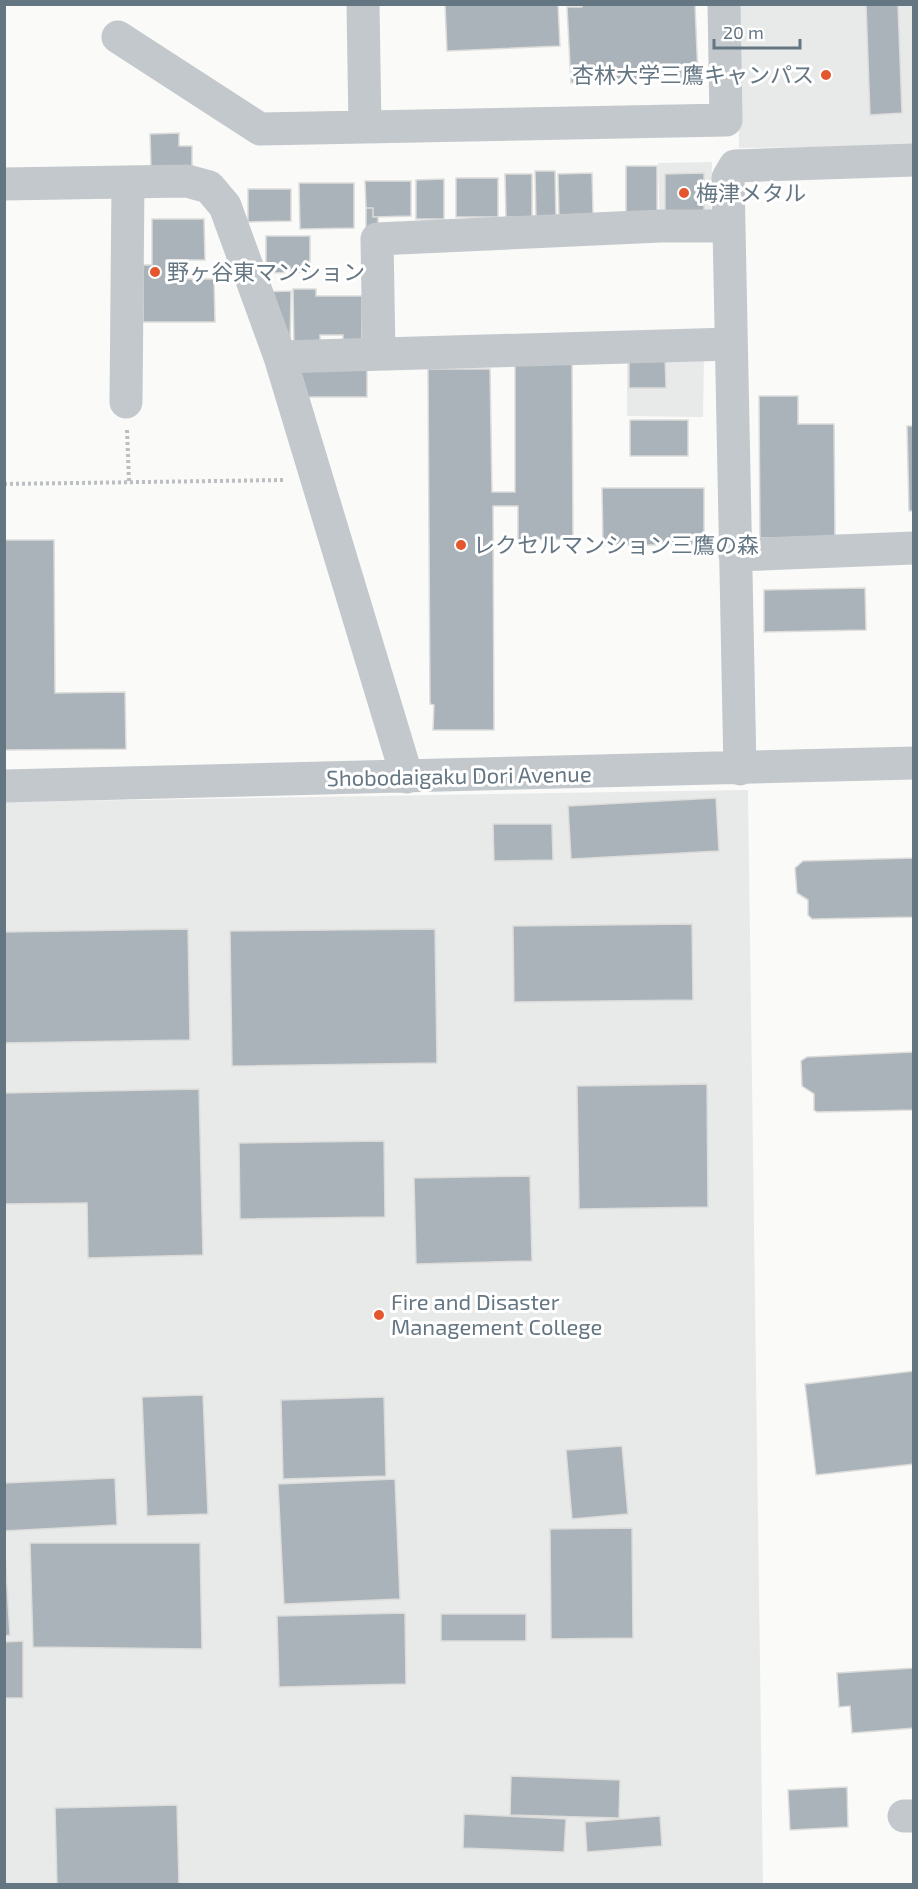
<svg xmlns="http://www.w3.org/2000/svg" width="918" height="1889" font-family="'Exo 2','Noto Sans JP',sans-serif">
<rect width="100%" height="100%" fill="#fafaf8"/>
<!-- built -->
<path fill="#e8e9e9" d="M738,5h175v141l-174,2z
M712,162l-1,65 -51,-1 -2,-63z
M627,354l77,1 -1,62 -76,-1z
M748,790l15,1094h-758l-1,-1082z"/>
<!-- building -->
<path fill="#aab3b9" stroke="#dcdcda" stroke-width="1.5" d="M445,4h113l2,42 -113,5z
M582,4h113l3,73 -127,6 -4,-76h15z
M866,4h32l4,109 -32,2z
M179,133v13h13v20l-41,1 -1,-33z
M626,166h31v48l-31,1z
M535,171h20l1,46h-20z
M592,173l1,41 -34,1 -1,-41z
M704,173v38l-39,1v-38z
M505,174h27v43h-26z
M456,178h42v39h-42z
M444,179v40h-28v-39z
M365,181h46v35l-38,1v-9h-7z
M299,183h55v45l-54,1z
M248,189h43v32l-43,1z
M366,208h7v9h5v12h-12z
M152,219h52l1,41h-39v19h48l1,43h-72v-57h9z
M266,236h44v36l-44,1z
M293,289h23v7h46v44h-19v-5h-23v8h-26z
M291,291l-1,52 -30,-51z
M629,354h36l1,34h-37z
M515,361h57l1,178 -55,1v-34h-25l1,224h-61l1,-25 -4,-1 -2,-335h62l2,123h23z
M295,369h72v28h-72z
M759,396h39v28h36l1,113 -75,1z
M630,420h58v36h-58z
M907,426h7v85h-5z
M602,488h102v57h-101z
M4,540h50l1,153 70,-1 1,57 -122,1z
M865,588l1,42 -102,2v-42z
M716,798l3,53 -148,8 -3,-53z
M493,824h59l1,36 -59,1z
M914,858v59l-102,2 -4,-4v-15l-11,-7 -2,-25 8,-7z
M692,924l1,76 -179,2 -1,-76z
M188,929l2,111 -186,3v-111z
M435,929l2,134 -205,3 -2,-135z
M914,1052v58l-97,2 -3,-2v-16l-12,-8 -1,-25 6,-4z
M707,1084l1,123 -129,2 -2,-123z
M199,1089l4,166 -115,3 -1,-55 -83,1v-111z
M384,1141l1,76 -145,2 -1,-76z
M530,1176l2,85 -116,3 -2,-86z
M914,1371v93l-98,11 -11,-91z
M203,1395l5,119 -61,2 -5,-119z
M384,1397l2,79 -103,3 -2,-79z
M622,1446l6,68 -56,5 -6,-69z
M115,1478l2,47 -113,6v-48z
M395,1479l5,120 -116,5 -6,-120z
M632,1528l1,110 -82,1 -1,-110z
M4,1538l6,97 -6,1z
M30,1543h170l2,106 -169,-2z
M405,1613l1,71 -127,3 -2,-71z
M441,1614h85v27h-85z
M23,1641v57h-19v-56z
M914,1668v60l-62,5 -2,-27 -11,1 -2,-34z
M511,1776l109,4 -1,38 -109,-3z
M847,1787l1,40 -58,3 -2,-40z
M177,1805l2,79h-122l-2,-76z
M464,1814l102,5 -2,33 -101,-4z
M660,1816l2,30 -75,6 -2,-30z"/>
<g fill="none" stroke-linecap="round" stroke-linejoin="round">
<!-- path -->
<path stroke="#bbbfc2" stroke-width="4" stroke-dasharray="3 3" stroke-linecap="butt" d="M127,430l2,51
M4,484l281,-4"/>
<!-- minor -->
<path stroke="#c3c8cc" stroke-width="33" d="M363,4l2,123
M118,37l142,92 466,-9 -2,-116
M4,184l183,-3 22,6 16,19 55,151 127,420
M379,354l-2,-115 283,-13h68
M280,357l451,-13
M126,402l2,-220
M735,555l179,-7
M740,769l-12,-591 7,-12 179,-6
M4,786l910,-23
M904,1816h10"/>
</g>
<!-- markers -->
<g fill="#e4572e" stroke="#fff" stroke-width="2">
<circle cx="826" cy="75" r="6"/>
<circle cx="684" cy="193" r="6"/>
<circle cx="155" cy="272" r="6"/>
<circle cx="461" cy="545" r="6"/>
<circle cx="379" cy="1315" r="6"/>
</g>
<g text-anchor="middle" stroke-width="6" stroke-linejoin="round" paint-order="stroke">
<!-- poi labels -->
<g font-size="22" fill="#657683" stroke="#fff" text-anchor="start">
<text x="814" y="83" text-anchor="end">杏林大学三鷹キャンパス</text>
<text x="696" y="201">梅津メタル</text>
<text x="167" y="280">野ヶ谷東マンション</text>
<text x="473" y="553">レクセルマンション三鷹の森</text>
<text x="391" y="1310">Fire and Disaster<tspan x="391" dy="25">Management College</tspan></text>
</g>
<!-- street labels -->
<g font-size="22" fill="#657683" stroke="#fff">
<text transform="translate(459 776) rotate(-1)" y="8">Shobodaigaku Dori Avenue</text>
</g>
</g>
<!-- border -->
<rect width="918" height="1889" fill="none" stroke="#657683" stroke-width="12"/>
<!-- scale -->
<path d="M714 39v9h86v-9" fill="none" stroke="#657683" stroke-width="3"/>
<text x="723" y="39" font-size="18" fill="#657683" stroke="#ffffff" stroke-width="4.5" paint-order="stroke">20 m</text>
</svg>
